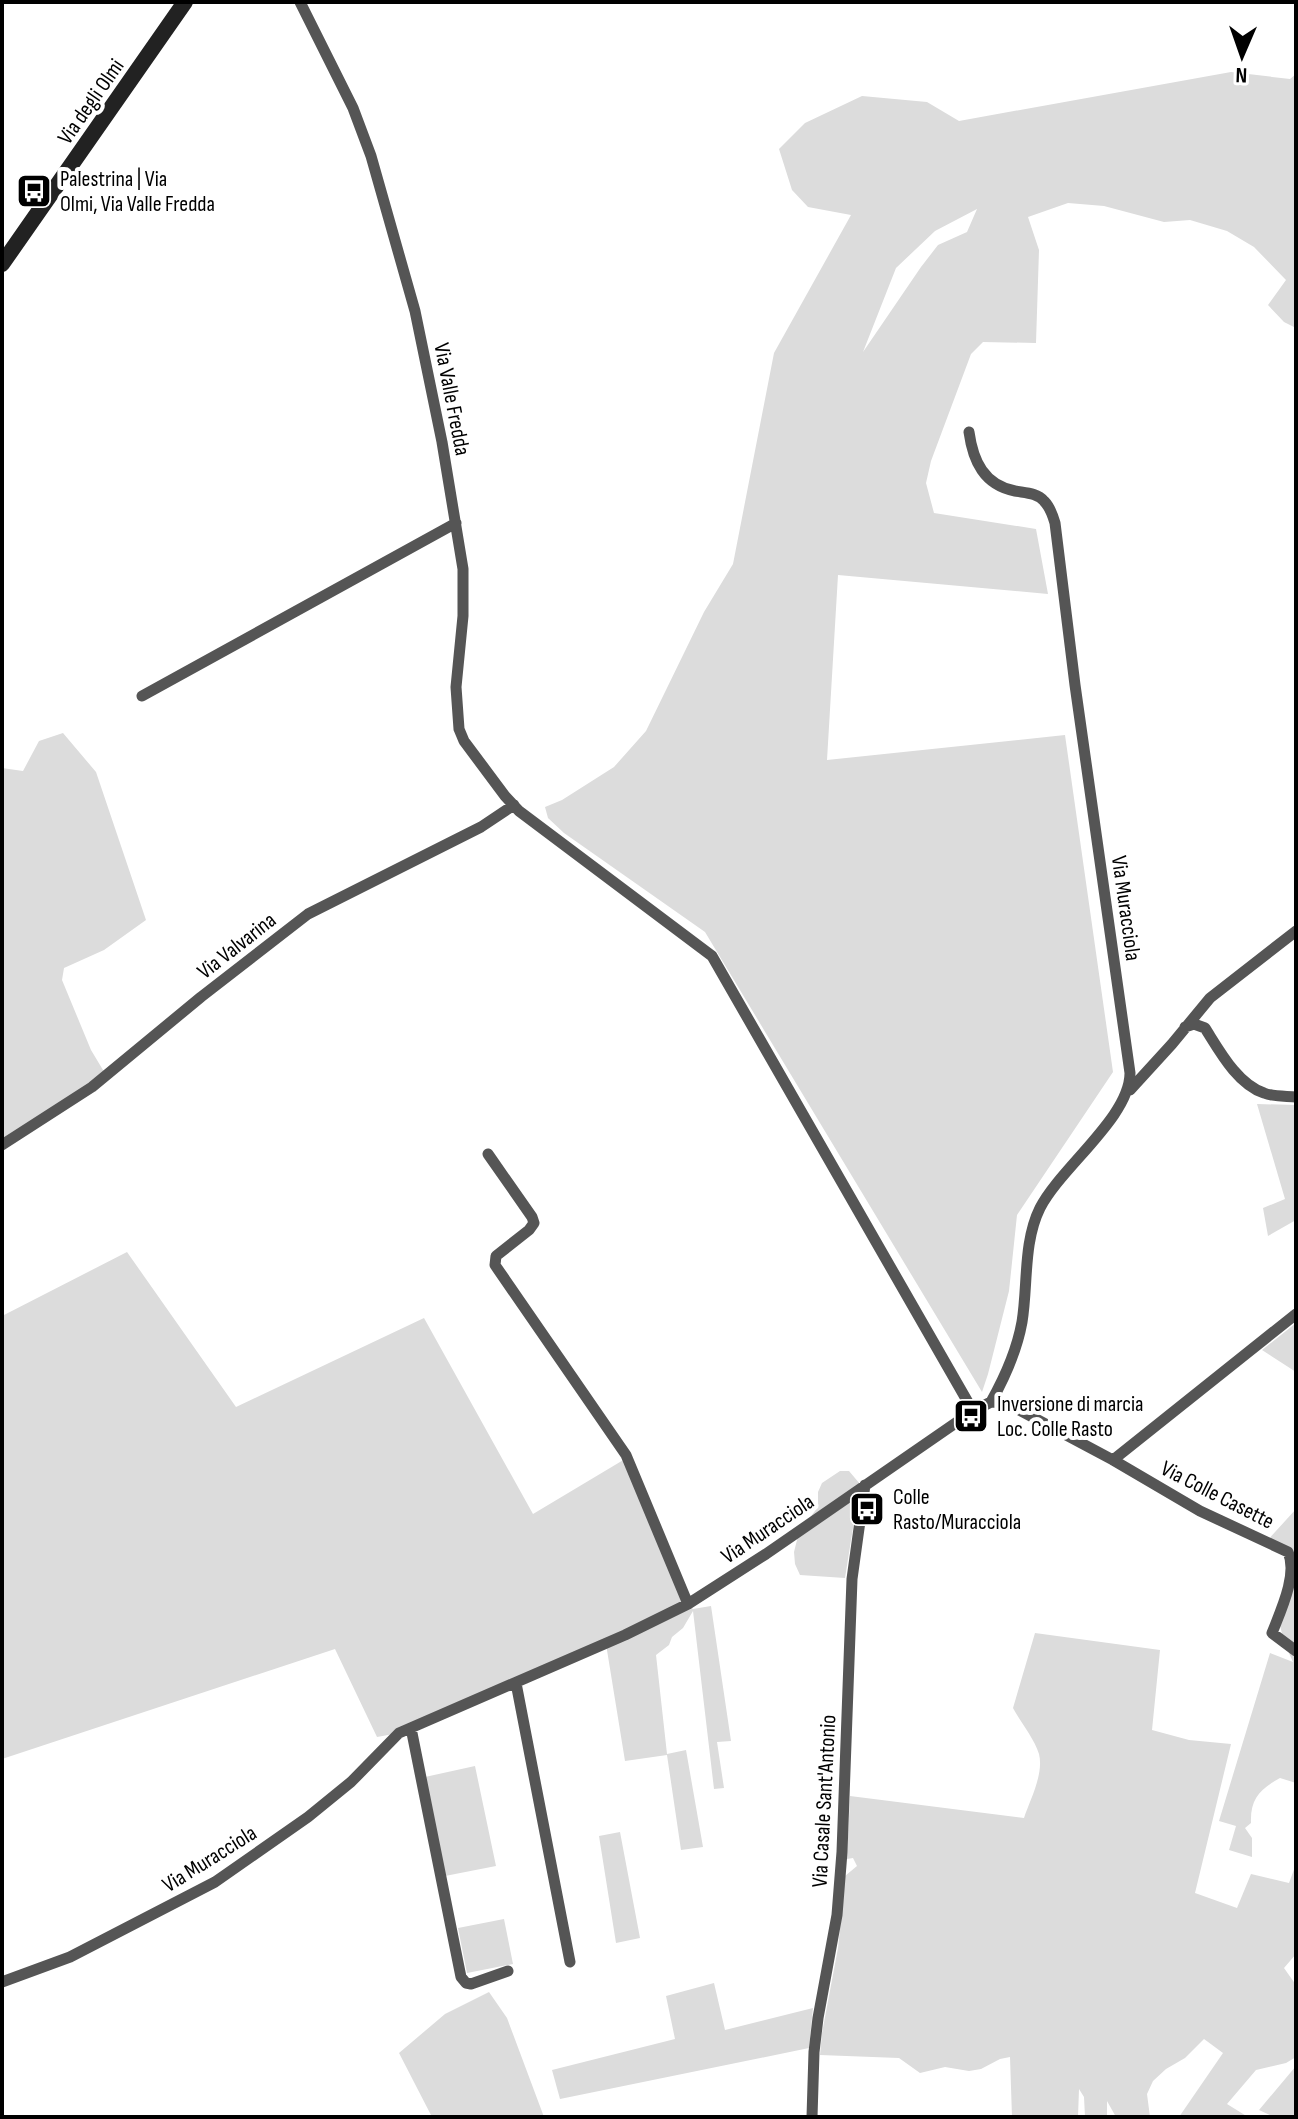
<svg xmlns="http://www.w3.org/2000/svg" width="1298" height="2119" font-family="'Sofia Sans Condensed',sans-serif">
<rect width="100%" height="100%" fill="#fff"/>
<!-- green -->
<path fill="#dcdcdc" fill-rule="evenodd" d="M1231,72l59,7 6,-5v254l-12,-6 -16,-17 18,-25 -32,-33 -27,-16 -37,-11 -26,2 -60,-16 -36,-3 -40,14 11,33 -3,93 -53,-1 -12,12 -40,107 -5,22 8,30 102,16 12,65 -210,-19 -11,185 238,-25 48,337 -96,143 -8,76 -21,83 -6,18 -277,-460 -141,-99 -16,-15 -3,-11 17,-7 52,-33 32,-36 58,-119 29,-48 41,-211 77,-138 -43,-8 -16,-17 -13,-41 26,-26 57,-27 65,6 32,19zM977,209l-10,23 -29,13 -17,22 -58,85 33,-84 39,-37z
M63,733l33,39 50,148 -42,30 -40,18 -2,12 29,70 15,25 -104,70v-377l21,3 16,-30z
M1257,1104l39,1v115l-28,16 -5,-28 22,-9z
M127,1252l109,155 188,-89 109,196 92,-55 63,145 5,5 18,-3 20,135 -14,1 7,46 -10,1 -21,-178 -10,17 -11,9 -3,8 -13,10 11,99 19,-4 17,97 -22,3 -14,-95 -42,6 -19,-117 -207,89 -22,4 -42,-88 -333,110v-447l2,3z
M1296,1323v49l-34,-22z
M840,1471h9l11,13 -15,94 -45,-3 -5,-11 -1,-12 5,-20 19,-25v-15l4,-9z
M1296,1509v274l-16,-5c-20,11 -30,21 -29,45l-6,5 7,10v19l-23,-7 7,-24 -17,-5 51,-168 23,9 -9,-20 -6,-25 12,-62 -24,-13z
M1035,1633l125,17 -8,80 37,10 42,4 -36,149 42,15 14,-34 38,9 7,-19v90l-12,14 12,17v72l-10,6 -30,7 -29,34 21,13h-69l44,-64 -19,-14 -19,19 -19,11 -13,12 -6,13 3,23h-34l-9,-16v16h-22l-1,-20 -5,-8 -1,28h-66l-2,-60 -10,2 -19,10 -12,2 -24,-4 -25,6 -21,-15 -79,-3 2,-22 16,-85 7,-72 12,-10 -4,-8 -6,1 3,-63 174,22c6,-18 20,-44 15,-64 -5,-16 -18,-31 -26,-46z
M475,1766l21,100 -51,10 -20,-99z
M620,1832l20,106 -24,5 -17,-107z
M504,1919l9,45 -46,9 -9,-45z
M714,1983l11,47 88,-22 -4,40 -249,51 -8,-29 123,-31 -9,-43z
M489,1992l18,26 37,99h-112l-33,-64 46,-39z
M1296,2066v51h-22l-15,-7z"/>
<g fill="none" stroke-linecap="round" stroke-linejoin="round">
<!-- street -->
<path stroke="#555" stroke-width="11" d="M300,2l53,106 18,48 44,155 27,131 21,127v47l-7,71 3,42 5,12 41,55 14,15 193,145 261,455
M969,432c4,29 15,53 46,59 11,2 22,2 29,10 6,6 9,15 11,22l20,162 55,388c0,44 -69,94 -90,135 -17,34 -12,78 -18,114 -5,28 -17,55 -31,80
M142,696l314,-173
M1185,1027l9,-3 11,4c14,22 32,56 59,65 10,4 22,3 32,4
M1130,1090l42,-46 38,-46 86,-67
M2,1145l90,-58 109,-90 107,-83 173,-87 33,-22
M488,1154l44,63 2,6 -5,7 -33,26 -1,9 131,190 62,149
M1113,1460l183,-146
M516,1683l54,279
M411,1728l50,249 5,6 5,1 37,-13
M2,1982l68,-25 145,-75 93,-65 43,-35 48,-49 226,-98 63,-31 78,-50 207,-143 18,-9 15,1 107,57 87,51 88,41c10,22 -7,58 -16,81l24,18
M812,2117l2,-65 4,-34 19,-103 5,-63 10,-273 13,-94"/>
<!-- secondary -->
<path stroke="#222" stroke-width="16" d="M2,264l183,-262"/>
</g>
<!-- icons -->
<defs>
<g id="bus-square" transform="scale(1.8)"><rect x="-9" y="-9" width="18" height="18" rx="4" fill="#000" stroke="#fff"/><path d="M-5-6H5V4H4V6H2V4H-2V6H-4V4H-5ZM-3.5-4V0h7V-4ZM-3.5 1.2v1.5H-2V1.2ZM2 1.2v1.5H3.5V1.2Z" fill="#fff"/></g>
</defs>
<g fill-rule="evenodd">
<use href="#bus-square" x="34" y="191"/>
<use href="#bus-square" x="971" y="1416"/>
<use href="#bus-square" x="867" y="1509"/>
</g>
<g text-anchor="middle" stroke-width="8" stroke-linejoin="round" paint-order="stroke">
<!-- street labels -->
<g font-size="22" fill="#000" stroke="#fff">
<text transform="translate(90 101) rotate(-55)" y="8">Via degli Olmi</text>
<text transform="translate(453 399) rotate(79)" y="8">Via Valle Fredda</text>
<text transform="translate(1127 908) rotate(82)" y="8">Via Muracciola</text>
<text transform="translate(236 945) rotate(-38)" y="8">Via Valvarina</text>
<text transform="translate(1218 1494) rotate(27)" y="8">Via Colle Casette</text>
<text transform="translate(767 1528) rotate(-34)" y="8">Via Muracciola</text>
<text transform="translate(823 1801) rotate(-87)" y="8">Via Casale Sant'Antonio</text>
<text transform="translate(209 1858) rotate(-32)" y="8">Via Muracciola</text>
</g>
<!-- poi labels -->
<g font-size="22" fill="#000" stroke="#fff" text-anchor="start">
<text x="60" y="186">Palestrina | Via<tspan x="60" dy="25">Olmi, Via Valle Fredda</tspan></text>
<text x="997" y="1411">Inversione di marcia<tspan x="997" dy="25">Loc. Colle Rasto</tspan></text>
<text x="893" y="1504">Colle<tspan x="893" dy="25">Rasto/Muracciola</tspan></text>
</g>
</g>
<!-- border -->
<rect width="1298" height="2119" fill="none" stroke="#000000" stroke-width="8"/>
<!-- north arrow -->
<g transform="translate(1242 56) rotate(182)" stroke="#ffffff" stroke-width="6" paint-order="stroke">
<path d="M0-6L14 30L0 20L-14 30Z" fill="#000000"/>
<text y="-12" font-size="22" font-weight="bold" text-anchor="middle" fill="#000000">N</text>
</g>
</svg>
